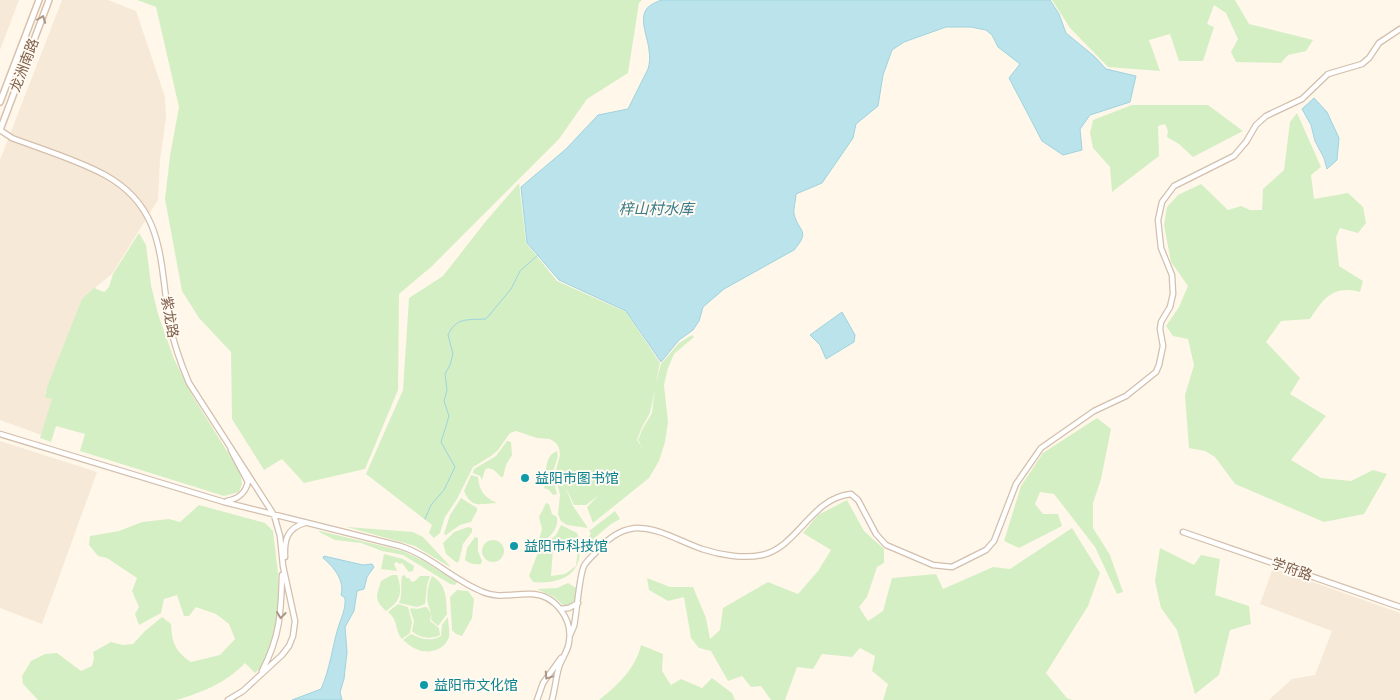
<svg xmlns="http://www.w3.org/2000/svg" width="1400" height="700" font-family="'Golos Text','Noto Sans SC',sans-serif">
<rect width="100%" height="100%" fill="#fff7e9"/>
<!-- residential -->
<path fill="#f7e9d7" d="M0,0h19l-19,50z
M62,0h46l28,11 29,86 1,21 -6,42 -2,40 -46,74 -26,21 -41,98 13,7 -14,36 -44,-16v-260z
M0,441l97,31 -55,152 -42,-16z
M1273,568l127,45v87h-131l23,-21 23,-4 17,-44 -72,-27z"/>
<!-- green -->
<path fill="#d5efc5" d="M137,0h505l-3,3 -11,70 -41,26 -28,40 -128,128 -32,27 -1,96 -33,79 -61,14 -22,-24 -18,11 -32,-51 -1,-67 -32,-34 -17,-27 -17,-92 5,-43 9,-49 -23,-100z
M1052,0h183l14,24 64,16 -7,11 -18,4 -7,8 -45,-1 -5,-10 7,-13 -12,-26 -12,-8 -7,19 7,3 -11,34h-24l-9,-27 -21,6 11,31 -52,-4 -38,-39z
M1132,105h76l35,26 -50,26 -14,-13 -12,-7 1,-6 -3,-7 -7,2 1,30 -47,36 -2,-25 -17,-19 -3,-15 3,-13z
M1297,113l24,54 -10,8 3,24 34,-6 15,14 3,16 -8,10 -18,-5 -4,9 3,29 24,15 -3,11c-27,-7 -36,6 -50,27l-29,2 -15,21 34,36 -10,16 36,22 -35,44 30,18 30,3 22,-11 14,4 -23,40 -40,8 -89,-38 -20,-27 -10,-6 -16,-3 -4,-53 9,-30 -6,-26 -15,-3 -7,-10 13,-19 9,-21 -17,-24 -7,-37 3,-18 11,-12 23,-11 27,26 13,-4 9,4h12l1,-21 21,-19 6,-48z
M519,183l7,60 31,38 69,31 34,51 -10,50 -8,14 -5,13 6,9 -5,-9 5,-12 9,-15 3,-26 6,-23 18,-21 13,-8 2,2 -20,17 -6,14 -4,17 4,37 -3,20 -6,19 -10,17 -56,45 -6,-16 11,-11 -12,9h-12l-9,-19 8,20 15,22 -21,-3 -6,-4 -3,-7 2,-19 -5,-22 5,-18 -1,-7 -3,-5 -6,-4 -13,-1 -21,-7 -6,2 -12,17 -7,6 -18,11 -16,32 -12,18 -5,16 -6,5 -5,-5 3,-8 -66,-51 37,-84 6,-92 34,-22 43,-55z
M139,233l7,12 5,40 7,29 16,45 18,36 48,77 2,12 -3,8 -15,4 -144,-45 5,-17 -29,-8 -5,16 -11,-4 12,-39 -7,-2 2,-10 35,-88 12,-11 10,4 5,-5 4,-13z
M1097,418l14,11 -10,50 -8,24v25l17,27 13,37 -6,2 -22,-47 -41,-53 -14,-2 -5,12 8,10h15l4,12 -43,22 -15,-7 17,-55 22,-33z
M507,441l4,1 1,13 -6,10 -3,12h-2l-7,-7 -6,-2 -3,2 -3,10 -2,-4 -7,-3 1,-4 22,-13z
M557,451l1,5 -6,19 5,19 -4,1 -4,-5 -5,-2c4,-13 -2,-31 13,-37z
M471,475l7,2c1,14 7,21 19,26 -16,0 -25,7 -33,-12z
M461,498l16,10v3l-6,11 -11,3 -14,10 -2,-1 6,-19z
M847,500l17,31 20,18v14l-7,4 -10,30 -8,10 9,14 15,-10 9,-33 44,-4 7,15 50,-22 17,2 62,-41 28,45 -12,33 -42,67 21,25 5,2h-189l5,-16 -16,-13 3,-15 -15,-8 -8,9 -30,-3 -9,15 -16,-2 -12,33h-14l-10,-14 -10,1 -9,-11 -14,5 -17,-30 -12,-3 -8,-10 -7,-41 -16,4 -19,-11 -2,-12 23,9h23l13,31 4,21 10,-9 3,-22 45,-26 30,12 20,-23 13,-21 -28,-17 15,-18z
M546,503l3,1 3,10 5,3c2,15 -10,21 -20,30l5,-18 -3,-12z
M199,505l66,18 8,8 5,42v32l-3,26 -6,19 -8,17 -6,6 -10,-10c-19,20 -44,30 -69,37h-138l-15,-16 -1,-8 9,-15 14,-7 12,-1 24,18 11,-5 2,-8 -1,-6 18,-10 12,3 10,-1 12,-13 17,-14 9,7c1,19 4,27 20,38l29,-7 15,-16 -6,-15 -13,-10 -20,-7 -7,9h-5l-7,-21 -13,4 -3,14 -22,12 -4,-11 4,-7 -7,-16 5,-13 -30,-20 -9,-2 -9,-11 1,-9 29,-5 23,-9 27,-3 11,3z
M615,511l5,8 -9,5 -19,16 -3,-3 2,-4 -2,-2z
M561,525l16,8 3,8 -23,2v4l-10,-1 -2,-2 11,-9z
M347,527l66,5 10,5 27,29v1l-35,-21z
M468,527l4,1v4l-9,12 -4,17 -2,2 -11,-9 -3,-11 11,-11z
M320,531l83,20 21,10 33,21 -2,3 -5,-1 -47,-29 -21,-4 -21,-8 -26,-3 -16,-8z
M475,537l3,1v13l4,10 -1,3c-7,1 -11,0 -16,-4l2,-12z
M482 551a11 11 0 1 1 22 0a11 11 0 1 1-22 0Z
M543,545l10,4 -2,27 14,-2 11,-8 2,-16c2,4 2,7 0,12 -5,18 -29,22 -45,20l-4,-6 8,-21z
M1160,548l34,17 7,-10 19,4 -5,36 34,11 2,18 -21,6 -11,45 -24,19 -18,-64 -16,-22 -6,-27z
M384,554l19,5 11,7 -1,5 -4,1 -7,-9 -2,1 -4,-2 -2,2 3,7 -16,-2z
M392,575h5c6,16 4,26 -11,36 -13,-12 -9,-15 -5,-30z
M405,575l1,3h3l3,4 3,-1 5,-5h10l-3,9 -2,19 -8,3 -18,-4c4,-9 1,-18 3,-27z
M432,576c15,9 14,22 15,38l-9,12 -7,-6c1,-6 -1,-9 -3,-16 -2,-8 0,-20 4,-28z
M568,583l8,5 -1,12 -3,4 -8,2 -10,-9 -17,-8 20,-1z
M457,590l11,1 6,8 -2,19 -10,18 -6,-2 -4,-4 -2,-33z
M398,604l10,3 4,15 -2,11 -8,6c-8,-10 -3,-18 -14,-27z
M425,607h2l4,7 -1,7 9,7 1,7c-9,5 -21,3 -28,-4l2,-10 -4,-11 1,-2 6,1z
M448,617c0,6 2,13 1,20 -4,13 -21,18 -33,12 -5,-2 -9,-6 -13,-9l8,-6c10,5 20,8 30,2l1,-11z
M641,645l22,9 -1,17 9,14 10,-6 21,9 10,-10 20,15 3,7h-136c18,-14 37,-32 42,-55z"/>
<!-- water -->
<path fill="#bae3ec" stroke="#9fd3df" d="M662,0h388l9,14 7,19 28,23 12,13 30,7 -6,26 -40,13 -10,14 2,21 -19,5 -21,-14 -33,-63 11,-14 -22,-17 -6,-12 -6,-5 -15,-3h-25l-42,15 -12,8 -9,25 -5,31 -22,18 -3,14 -31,45 -26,11c0,6 -3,15 -2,20 5,19 17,16 0,36l-70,39 -21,18 -4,14 -6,9 -14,10 -18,22 -35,-51 -67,-31 -32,-37 -6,-56 45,-38 32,-34 30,-6 20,-40c2,-6 2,-13 1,-19 -1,-13 -13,-36 2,-45 3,-2 7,-4 11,-5z
M1314,98l13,14 12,26 -2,22 -10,9 -3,-11 -9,-17 -4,-16 -9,-16z
M842,312l13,23 -1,7 -28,17 -6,-14 -10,-10z
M324,556l39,9 9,-1 2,3 -7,10 -3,12 -7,2 -3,20 -9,16 2,25 -3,27 -4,13 2,8h-50l29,-11c9,-20 11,-41 17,-61 3,-10 8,-19 7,-30l-4,-3c4,-14 -7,-28 -18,-37z"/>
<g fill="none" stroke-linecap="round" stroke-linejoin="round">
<!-- stream -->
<path stroke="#9fd3df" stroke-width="1" d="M425,519l6,-14 13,-15 11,-23 -14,-25 8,-26 -5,-15 3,-11 -2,-16 5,-9 3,-11 -5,-19c8,-18 20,-15 38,-16l25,-30 9,-18 18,-16"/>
<!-- tertiary casing -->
<g stroke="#d3bfad" stroke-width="7">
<path id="tertiary" d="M0,130l12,8c29,11 66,22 93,37 62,34 54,90 65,150 4,20 11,39 19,58l85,132 6,21 3,30 12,55 -2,15 -4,10 -7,9 -39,36 -15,9
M0,434l224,68 176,44c31,10 53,34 83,46 16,7 32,1 49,2 23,1 41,25 37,48 -1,9 -7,16 -10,25 -3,10 -4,22 -7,33
M227,501c11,-2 18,-7 21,-19l-17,-32
M1183,532l217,75
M285,557c-1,-17 2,-29 20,-34
M560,609l9,-1 9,-5
M570,635l4,-9c3,-14 5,-50 10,-60 3,-6 11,-12 15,-17 35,-39 64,-14 103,0 18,6 42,10 60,6 36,-8 49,-57 89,-61l7,6 18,34 10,11 47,20 19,2 34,-17 8,-9 22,-57 25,-36 53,-37 32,-15 30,-24 3,-7 4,-19 -3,-17 1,-7 9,-15 3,-13 -1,-19 -11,-27 -3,-28 4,-18 12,-16 60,-30 12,-14 10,-17 10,-9 36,-17 26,-25 34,-10 7,-6 10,-15 21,-14
M262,671c18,-34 19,-58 20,-96
M537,700l6,-17 18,-25"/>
</g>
<!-- secondary casing -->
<g stroke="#d9c1ac" stroke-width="8">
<path id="secondary" d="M0,102l39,-102
M0,130l49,-130"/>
</g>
<!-- tertiary -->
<use href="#tertiary" stroke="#fff" stroke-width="4.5"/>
<!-- secondary -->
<use href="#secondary" stroke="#fff" stroke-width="5"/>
</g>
<!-- one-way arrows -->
<defs><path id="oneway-chevron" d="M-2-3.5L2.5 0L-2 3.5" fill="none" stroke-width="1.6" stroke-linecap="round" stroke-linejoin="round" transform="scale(1.25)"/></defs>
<g stroke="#ab9688">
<use href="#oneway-chevron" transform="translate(42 19) rotate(-69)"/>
<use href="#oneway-chevron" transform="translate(281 615) rotate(96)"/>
<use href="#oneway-chevron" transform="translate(548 676) rotate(124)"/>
</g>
<!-- markers -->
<g fill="#0f9aa8" stroke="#fffaf2" stroke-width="2">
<circle cx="525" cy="478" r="5"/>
<circle cx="514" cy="546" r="5"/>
<circle cx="424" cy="685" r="5"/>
</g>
<g text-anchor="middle" stroke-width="4" stroke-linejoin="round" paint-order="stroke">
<!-- street labels -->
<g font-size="14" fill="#7e5d48" stroke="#fffaf2">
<text transform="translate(24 65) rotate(-69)" y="5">龙洲南路</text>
<text transform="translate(170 317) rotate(80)" y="5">紫龙路</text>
<text transform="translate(1292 569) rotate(19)" y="5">学府路</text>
</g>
<!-- culture labels -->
<g font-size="14" fill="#0d838f" stroke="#fffaf2" text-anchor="start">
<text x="535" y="483">益阳市图书馆</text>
<text x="524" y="551">益阳市科技馆</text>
<text x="434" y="690">益阳市文化馆</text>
</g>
<!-- water labels -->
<g font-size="15" font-style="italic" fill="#3c7c8b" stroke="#fffaf2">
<text x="656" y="214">梓山村水库</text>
</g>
</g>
</svg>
